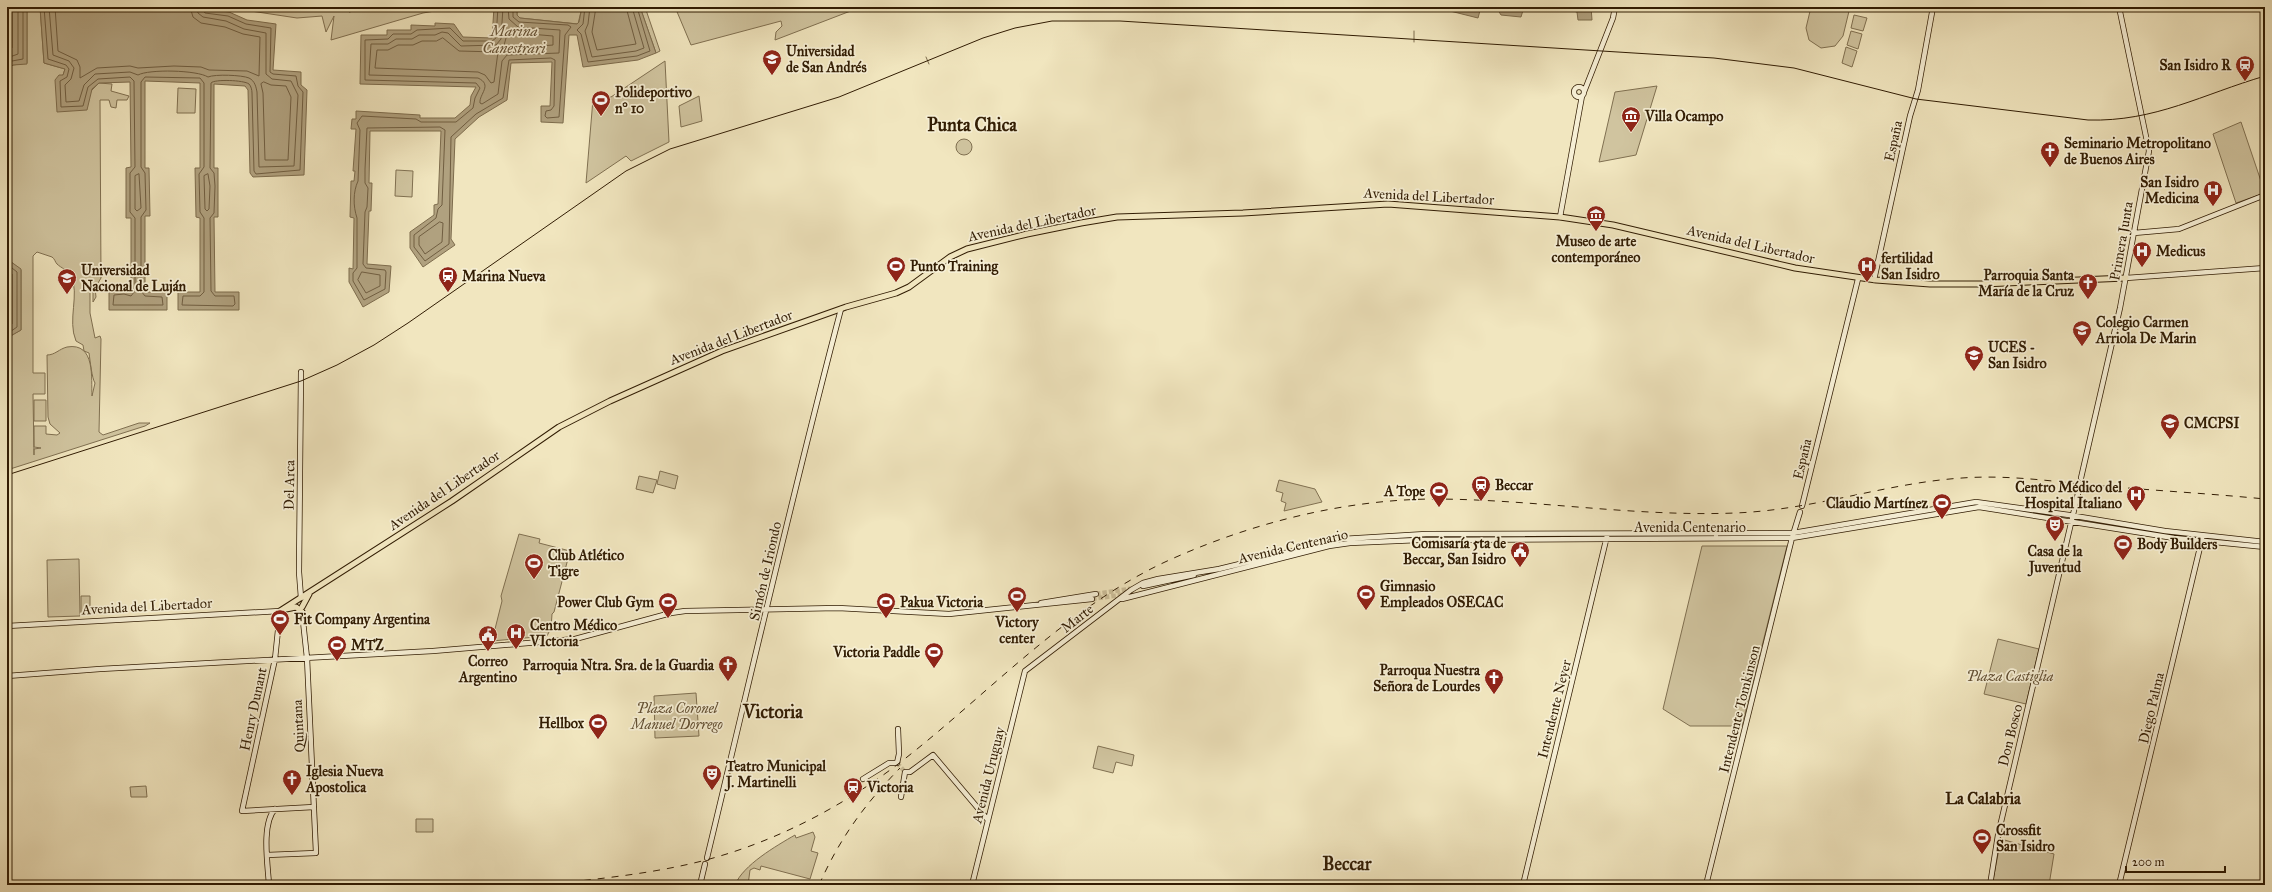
<svg xmlns="http://www.w3.org/2000/svg" width="2272" height="892" font-family="'IM FELL Great Primer',serif">
<rect width="100%" height="100%" fill="#f1e6bf"/>
<filter id="stains"><feTurbulence type="fractalNoise" baseFrequency=".005" numOctaves="4"/><feColorMatrix values="0 0 0 0 .2 0 0 0 0 .09 0 0 0 0 .02 0 0 0 .5 -.17"/></filter>
<radialGradient id="worn" r=".72"><stop offset=".6" stop-color="#630" stop-opacity="0"/><stop offset="1" stop-color="#630" stop-opacity=".3"/></radialGradient>
<!-- green -->
<path fill="#d0c49f" stroke="#807051" fill-rule="evenodd" d="M27,7h13l4,56 21,6 -2,6 28,16 8,-8 13,1 -1,7 18,5 -2,4h-10l-1,8 -5,-1 -2,-7h-9l1,178 -6,10 1,9 -3,5v-9l-3,-4v24l5,25 5,-2 1,3 -2,93 4,3 36,-12h11l-5,3 -138,44v-132l14,-8v-60l-14,-11v-168l3,-24 3,-2 14,-2zM37,252l15,5c3,2 3,5 5,7 4,4 11,6 14,12 9,18 -4,44 5,65l7,4 1,6 5,2c1,7 3,26 6,30l-3,13c-1,-17 4,-54 -25,-49 -8,2 -12,8 -20,8l1,62 2,7 10,9 -3,2 -11,-1v-8h-12v21l7,1 -7,1v6l-1,-61h12v-21h-12v-117z
M241,7h126l-18,5 25,-5h84l-35,6 -92,27 3,-24 -8,16 -4,-16 -25,2 -53,-8z
M517,7h65l-4,17 -58,-6 -3,-3z
M640,7h5l15,44 -4,2z
M675,7h186l-86,33 1,-8 6,-6 -1,-5 -90,24z
M1811,7h39l-7,29 -8,10 -14,2 -12,-8 -3,-12z
M1854,15l13,3 -4,13 -12,-3z
M1851,31l11,3 -4,15 -11,-4z
M1846,47l11,4 -5,16 -10,-4z
M665,61l4,81 -38,19 -5,-5 -40,27 7,-84 4,-2h14z
M1657,86l-21,69 -37,7 16,-70z
M178,88l18,1 -1,24h-18z
M699,96l3,25 -21,6 -2,-21z
M2241,122l24,71 -29,10 -23,-69z
M956 147a8 8 0 1 1 16 0a8 8 0 1 1-16 0Z
M396,170l17,1 -1,26 -17,-1z
M34,400h12v21h-12z
M660,471l18,5 -3,13 -18,-5z
M639,476l18,4 -4,13 -17,-4z
M1279,480l36,9 7,13 -38,9 2,-8 -5,-2 2,-8 -7,-2z
M519,534l21,5 -1,4 31,8 -16,61 -2,2 -1,14 -4,8 -55,5 10,-40 -1,-5z
M1702,546h85l-45,180h-52l-27,-17z
M79,559l1,57 -32,1 -1,-57z
M81,596h9v19h-9z
M1998,639l41,10 -13,55 -42,-10z
M696,693l3,43 -44,2 -1,-42z
M1098,746l36,9 -2,11 -16,-4 -3,11 -20,-5z
M146,786l1,11h-16l-1,-10z
M416,819h17v13h-17z
M813,832l2,5 -4,14 7,2 -8,26 -49,-13 -1,4 -6,-2 -4,2 -2,15h-13c8,-20 41,-39 60,-50l1,3z
M2001,839l53,15 -5,31h-57z"/>
<!-- water -->
<path fill="#b0a17f" stroke="#7d6c4d" d="M7,7h20v57l-14,1 -2,2 -4,24z
M40,7h151l38,5 18,8 29,4 -3,46 28,2v13l6,5 -3,85 -51,2 -3,-4 -2,-83 -3,-4 -31,-2v84h4v49h-4l1,75h24v18h-61v-18h22v-74l-4,-1 -1,-49h5v-85l-55,-2v87h4l1,48h-5v76h22v18h-58v-19l16,-1 6,1v-73h-5v-50l5,-1 -1,-85 -31,1 -7,6 -5,21 -30,2 -2,-32 4,-5h4l2,-6 -21,-6z
M494,7h23v8l3,3 57,6 2,-2 3,-15h58l16,46 -18,7 -55,7 -6,-32h-8l-6,88 -22,-1v-16h9l2,-44 -41,1 -4,37 -28,17 -24,22 -4,100 4,6 -32,22 -13,-19v-16l24,-17v-10l4,-1 3,-73h-71l-1,52h3l-1,28h-2l-2,53 24,2 -2,26 -26,15 -14,-25v-14l4,1 1,-51 -4,-1 1,-36h3l1,-10h-2l3,-42h-5l1,-10h4v-8l64,4v3h35l15,-13 1,-9 5,-9 -116,-3 1,-49h26v-5h24v-5l24,1v-3l19,1 9,13 29,1z
M1434,7h47l-3,11z
M1496,7h28l-3,10 -20,-2z
M1557,7h34l1,13h-14l-1,-8z
M7,259l14,10v61l-14,8z"/>
<g fill="none" stroke-linecap="round" stroke-linejoin="round">
<!-- shore -->
<path stroke="#705e41" stroke-width="1" d="M44,7l4,52 18,6 3,4 -2,8 -7,4 1,26 22,-1 5,-19 10,-8 32,-2 4,4 1,86 -5,6v39l5,6v73l-4,5 -7,-2 -10,1 -1,10h50l-1,-8 -17,-1 -4,-5v-74l5,-7 -1,-37 -4,-6v-85l4,-5 55,1 4,5v84l-5,7 1,38 4,6v74l-4,4h-17l-1,9 51,1 2,-2 -1,-8h-19l-4,-5 -1,-73 4,-5 1,-27 -1,-13 -4,-5 1,-85c3,-4 33,-3 38,1 2,2 3,6 3,9l2,78 2,3 44,-4 3,-78 -5,-6 -2,-10 -23,-2 -3,-2 1,-44 -25,-4 -18,-8 -23,-3 -4,-6
M49,7l4,48 16,6 5,7 -3,11 -6,6 1,17 13,-1 5,-16 11,-11 35,-2 8,3c11,-6 59,-5 70,2 7,-3 34,-2 41,1 6,3 7,9 8,14l2,75 35,-1 4,-71 -7,-14 -19,-2 -6,-5v-41l-22,-4 -18,-8 -23,-4 -5,-4 -2,-6
M55,7l3,44 19,9 3,7v11l17,-10 33,-2 8,2 36,-2 27,1 8,3 38,1 12,5 1,-39 -17,-3 -18,-7 -24,-4 -8,-6 -3,-10
M498,7l-2,31 -4,3h-29l-13,-13 -33,2 -6,4h-18l-5,5 -23,1v40l111,3 4,5 -5,10 -2,10 -17,14h-35l-5,-3 -54,-3 -5,7 3,7 -2,51c-5,11 -5,25 -1,37v50l-4,5v8l11,19 21,-11 1,-17 -1,-2 -19,-2 -3,-4 2,-52 2,-5 1,-19 -3,-5v-14l2,-41 73,-1 5,3 -3,75 -4,4 -2,9 -22,17v12l11,14 24,-17 2,-107 25,-23 27,-16 6,-38 42,-2 4,2 -1,46 -3,4 -5,1 -1,5 2,2 12,-1 6,-82 6,-8 -3,-2 -49,-3 -6,-5v-10
M503,7l-2,32 -5,6 -35,1 -13,-13 -6,-1 -7,3h-16l-7,4h-16l-8,5h-17l-2,31 109,3c15,7 1,16 2,25l2,1 16,-10 4,-33 5,-6 52,-2 1,-23 -42,-3 -9,-8 -1,-12
M585,7l-2,17 -6,6 4,4 7,28 49,-6 13,-5 -13,-44
M590,7l-2,17 -3,7 7,26 44,-6 8,-3 -12,-41
M596,7l-4,25 5,18 39,-6 -10,-37
M509,29l9,4 35,3v9l-48,4 -1,-3z
M443,38l16,13 39,1 -4,30 -3,1 -6,-8 -7,-3 -103,-4 2,-18h11l10,-5h15l9,-4h14z
M7,51l5,-3v-41
M7,58l11,-4v-47
M7,65l5,-4 11,-2v-52
M264,82l7,3 15,1 5,11 -3,63h-23l-2,-67 -2,-9z
M139,174l2,34 -4,3 -2,-2v-33z
M208,174l2,12 -1,23 -2,2 -2,-2 -1,-33z
M440,222l3,1 -1,19 -17,12 -6,-9v-8z
M7,264l10,8v55l-10,7
M7,269l5,5v50l-5,4
M362,272l18,3v11l-14,7 -8,-13z"/>
<!-- stream -->
<path stroke="#7d6c4d" stroke-width="1" d="M1414,42v-11
M926,57l3,7"/>
<!-- secondary-tunnel -->
<path stroke="#cbbe99" stroke-width="4.5" stroke-dasharray="4.5 2" stroke-linecap="butt" d="M2079,489l2,-11
M1096,594l39,-6
M1092,599l42,-6
M897,763l8,9"/>
<!-- secondary casing -->
<g stroke="#311c03" stroke-width="6">
<path id="secondary" d="M1574 92a5 5 0 1 1 10 0a5 5 0 1 1-10 0Z
M1584,92l29,-74 2,-11
M1560,217l22,-121
M2134,233l45,-4 86,-34
M2126,278l139,-10
M1874,280l36,-164 8,-26 15,-83
M2081,478l39,-170 29,-157 -30,-144
M1802,506l56,-227
M1716,535v-5c6,-4 14,-1 20,2
M1143,586l51,-11
M301,598l-2,-26 2,-200
M1122,599l207,-53 21,-3 69,-3 373,-2 187,-31 195,31 91,9
M1041,603l55,-9
M7,626l273,-15 -5,48 -33,152 72,-4
M7,676l93,-7 333,-18 142,-12 96,-26 14,-2 153,-3 111,6 143,-15
M863,779l26,-16h8l2,-9 -1,-25
M901,797l4,-25h5l23,-17 55,65
M267,855l49,-2 -9,-195 -5,-46
M707,858c44,-183 86,-367 134,-549
M269,885c-1,-19 -8,-61 6,-76
M700,885l5,-21
M972,885l53,-214 106,-81 12,-7 15,-4 61,-10 123,-30 84,-5 367,-1 183,-31 93,13 96,16 100,11
M1523,885l84,-349
M1706,885l86,-347 8,-26
M1990,885l8,-50 81,-346
M2119,885l83,-346"/>
</g>
<!-- primary casing -->
<g stroke="#311c03" stroke-width="7">
<path id="primary" d="M302,607l7,-13
M286,609l10,-2 6,5
M280,611l172,-110 107,-74 51,-26 112,-50 124,-44 50,-14 13,-6 41,-30 17,-8 60,-15 54,-11 36,-6 126,-4 145,-9 172,13 53,8 182,43 81,12 54,4h53l143,-6"/>
</g>
<!-- secondary -->
<use href="#secondary" stroke="#f6efd5" stroke-width="4.5"/>
<!-- primary -->
<use href="#primary" stroke="#f1e6bf" stroke-width="5"/>
<!-- tram -->
<path stroke="#311c03" stroke-width="1" d="M7,475l294,-94 36,-16 37,-20 34,-22 218,-152 44,-22 169,-52 144,-59 32,-10 37,-7h68l594,37 80,10 122,31 172,21c67,2 115,-26 177,-44"/>
<!-- rail -->
<path stroke="#311c03" stroke-width="1" stroke-dasharray="7 7" stroke-linecap="butt" d="M542,885c55,-6 110,-11 164,-25 71,-19 138,-54 196,-99 86,-67 163,-152 263,-199 83,-38 176,-62 267,-63 101,0 202,18 303,14 79,-3 151,-30 227,-35 41,-3 80,2 120,6 61,6 122,9 183,15
M819,885c21,-47 45,-80 81,-117"/>
</g>
<!-- icons -->
<defs>
<g id="university-pin" transform="scale(1)"><path d="M0 17L-7.5 6A9.5 9.5 0 1 1 7.5 6Z" fill="#8f2418" stroke="#f6efd5"/><path d="M0-5L7-2L0 1L-7-2ZM-4 1L0 2.5L4 1V4Q0 6-4 4Z" fill="#fff"/></g>
<g id="station-pin" transform="scale(1)"><path d="M0 17L-7.5 6A9.5 9.5 0 1 1 7.5 6Z" fill="#8f2418" stroke="#f6efd5"/><path d="M-3-6H3Q5-6 5-4V2Q5 4 3 4L4.5 6H3L1.5 4h-3L-3 6H-4.5L-3 4Q-5 4-5 2V-4Q-5-6-3-6ZM-3.5-4v3h7v-3ZM-3.5 1v1.5H-2V1ZM2 1v1.5H3.5V1Z" fill="#fff"/></g>
<g id="stadium-pin" transform="scale(1)"><path d="M0 17L-7.5 6A9.5 9.5 0 1 1 7.5 6Z" fill="#8f2418" stroke="#f6efd5"/><path d="M0-5a6.5 5 0 1 0 0 10a6.5 5 0 1 0 0-10ZM-3.5-1.8h7v3.6h-7Z" fill="#fff"/></g>
<g id="museum-pin" transform="scale(1)"><path d="M0 17L-7.5 6A9.5 9.5 0 1 1 7.5 6Z" fill="#8f2418" stroke="#f6efd5"/><path d="M0-6L6-3V-2H-6V-3ZM-5-1h2V3h-2ZM-1-1h2V3h-2ZM3-1h2V3H3ZM-6 4H6V6H-6Z" fill="#fff"/></g>
<g id="church-pin" transform="scale(1)"><path d="M0 17L-7.5 6A9.5 9.5 0 1 1 7.5 6Z" fill="#8f2418" stroke="#f6efd5"/><path d="M-1.2-6h2.4v3.5h3.3v2.4h-3.3V6h-2.4V-.1h-3.3v-2.4h3.3Z" fill="#fff"/></g>
<g id="hospital-pin" transform="scale(1)"><path d="M0 17L-7.5 6A9.5 9.5 0 1 1 7.5 6Z" fill="#8f2418" stroke="#f6efd5"/><path d="M-5-5h3v3.5h4V-5h3V5h-3V1.5h-4V5h-3Z" fill="#fff"/></g>
<g id="theatre-pin" transform="scale(1)"><path d="M0 17L-7.5 6A9.5 9.5 0 1 1 7.5 6Z" fill="#8f2418" stroke="#f6efd5"/><path d="M-5-5.5Q0-4 5-5.5V0Q5 5 0 6Q-5 5-5 0ZM-3.3-2.5H-1v1.5H-3.3ZM1-2.5H3.3v1.5H1ZM-2.8 1Q0 5.5 2.8 1Z" fill="#fff"/></g>
<g id="civic-pin" transform="scale(1)"><path d="M0 17L-7.5 6A9.5 9.5 0 1 1 7.5 6Z" fill="#8f2418" stroke="#f6efd5"/><path d="M-.6-6.5H3V-4.5H.6V-3L4-1V1h2V6H-6V1h2V-1L-.6-3ZM-1.2 2.5V6h2.4V2.5Z" fill="#fff"/></g>
</defs>
<g fill-rule="evenodd">
<use href="#university-pin" x="772" y="59"/>
<use href="#station-pin" x="2245" y="65"/>
<use href="#stadium-pin" x="601" y="100"/>
<use href="#museum-pin" x="1631" y="116"/>
<use href="#church-pin" x="2050" y="151"/>
<use href="#hospital-pin" x="2213" y="190"/>
<use href="#museum-pin" x="1596" y="215"/>
<use href="#hospital-pin" x="2142" y="251"/>
<use href="#stadium-pin" x="896" y="266"/>
<use href="#hospital-pin" x="1867" y="266"/>
<use href="#station-pin" x="448" y="276"/>
<use href="#university-pin" x="67" y="278"/>
<use href="#church-pin" x="2088" y="283"/>
<use href="#university-pin" x="2082" y="330"/>
<use href="#university-pin" x="1974" y="355"/>
<use href="#university-pin" x="2170" y="423"/>
<use href="#station-pin" x="1481" y="485"/>
<use href="#stadium-pin" x="1439" y="491"/>
<use href="#hospital-pin" x="2136" y="495"/>
<use href="#stadium-pin" x="1942" y="503"/>
<use href="#theatre-pin" x="2055" y="525"/>
<use href="#stadium-pin" x="2123" y="544"/>
<use href="#civic-pin" x="1520" y="551"/>
<use href="#stadium-pin" x="534" y="563"/>
<use href="#stadium-pin" x="1366" y="594"/>
<use href="#stadium-pin" x="1017" y="596"/>
<use href="#stadium-pin" x="668" y="602"/>
<use href="#stadium-pin" x="886" y="602"/>
<use href="#stadium-pin" x="280" y="619"/>
<use href="#hospital-pin" x="516" y="633"/>
<use href="#civic-pin" x="488" y="635"/>
<use href="#stadium-pin" x="337" y="645"/>
<use href="#stadium-pin" x="934" y="652"/>
<use href="#church-pin" x="728" y="665"/>
<use href="#church-pin" x="1494" y="678"/>
<use href="#stadium-pin" x="598" y="723"/>
<use href="#theatre-pin" x="712" y="774"/>
<use href="#church-pin" x="292" y="779"/>
<use href="#station-pin" x="853" y="787"/>
<use href="#stadium-pin" x="1982" y="838"/>
</g>
<g text-anchor="middle" stroke-width="3.5" stroke-linejoin="round" paint-order="stroke">
<!-- poi labels -->
<g font-size="14" font-weight="bold" fill="#311c03" stroke="#f6efd5" text-anchor="start">
<text x="786" y="56">Universidad<tspan x="786" dy="16">de San Andrés</tspan></text>
<text x="2231" y="70" text-anchor="end">San Isidro R</text>
<text x="615" y="97">Polideportivo<tspan x="615" dy="16">n° 10</tspan></text>
<text x="1645" y="121">Villa Ocampo</text>
<text x="2064" y="148">Seminario Metropolitano<tspan x="2064" dy="16">de Buenos Aires</tspan></text>
<text x="2199" y="187" text-anchor="end">San Isidro<tspan x="2199" dy="16">Medicina</tspan></text>
<text x="1596" y="246" text-anchor="middle">Museo de arte<tspan x="1596" dy="16">contemporáneo</tspan></text>
<text x="2156" y="256">Medicus</text>
<text x="1881" y="263">fertilidad<tspan x="1881" dy="16">San Isidro</tspan></text>
<text x="910" y="271">Punto Training</text>
<text x="81" y="275">Universidad<tspan x="81" dy="16">Nacional de Luján</tspan></text>
<text x="2074" y="280" text-anchor="end">Parroquia Santa<tspan x="2074" dy="16">María de la Cruz</tspan></text>
<text x="462" y="281">Marina Nueva</text>
<text x="2096" y="327">Colegio Carmen<tspan x="2096" dy="16">Arriola De Marin</tspan></text>
<text x="1988" y="352">UCES -<tspan x="1988" dy="16">San Isidro</tspan></text>
<text x="2184" y="428">CMCPSI</text>
<text x="1495" y="490">Beccar</text>
<text x="2122" y="492" text-anchor="end">Centro Médico del<tspan x="2122" dy="16">Hospital Italiano</tspan></text>
<text x="1425" y="496" text-anchor="end">A Tope</text>
<text x="1928" y="508" text-anchor="end">Claudio Martínez</text>
<text x="1506" y="548" text-anchor="end">Comisaría 5ta de<tspan x="1506" dy="16">Beccar, San Isidro</tspan></text>
<text x="2137" y="549">Body Builders</text>
<text x="2055" y="556" text-anchor="middle">Casa de la<tspan x="2055" dy="16">Juventud</tspan></text>
<text x="548" y="560">Club Atlético<tspan x="548" dy="16">Tigre</tspan></text>
<text x="1380" y="591">Gimnasio<tspan x="1380" dy="16">Empleados OSECAC</tspan></text>
<text x="654" y="607" text-anchor="end">Power Club Gym</text>
<text x="900" y="607">Pakua Victoria</text>
<text x="294" y="624">Fit Company Argentina</text>
<text x="1017" y="627" text-anchor="middle">Victory<tspan x="1017" dy="16">center</tspan></text>
<text x="530" y="630">Centro Médico<tspan x="530" dy="16">VIctoria</tspan></text>
<text x="351" y="650">MTZ</text>
<text x="920" y="657" text-anchor="end">Victoria Paddle</text>
<text x="488" y="666" text-anchor="middle">Correo<tspan x="488" dy="16">Argentino</tspan></text>
<text x="714" y="670" text-anchor="end">Parroquia Ntra. Sra. de la Guardia</text>
<text x="1480" y="675" text-anchor="end">Parroqua Nuestra<tspan x="1480" dy="16">Señora de Lourdes</tspan></text>
<text x="584" y="728" text-anchor="end">Hellbox</text>
<text x="726" y="771">Teatro Municipal<tspan x="726" dy="16">J. Martinelli</tspan></text>
<text x="306" y="776">Iglesia Nueva<tspan x="306" dy="16">Apostolica</tspan></text>
<text x="867" y="792">Victoria</text>
<text x="1996" y="835">Crossfit<tspan x="1996" dy="16">San Isidro</tspan></text>
</g>
<!-- street labels -->
<g font-size="14" fill="#311c03" stroke="#f6efd5">
<text transform="translate(1893 141) rotate(-78)" y="5">España</text>
<text transform="translate(1429 196) rotate(3)" y="5">Avenida del Libertador</text>
<text transform="translate(1032 223) rotate(-12)" y="5">Avenida del Libertador</text>
<text transform="translate(2121 241) rotate(-80)" y="5">Primera Junta</text>
<text transform="translate(1751 244) rotate(13)" y="5">Avenida del Libertador</text>
<text transform="translate(731 337) rotate(-21)" y="5">Avenida del Libertador</text>
<text transform="translate(1802 459) rotate(-77)" y="5">España</text>
<text transform="translate(289 485) rotate(-89)" y="5">Del Arca</text>
<text transform="translate(444 490) rotate(-34)" y="5">Avenida del Libertador</text>
<text x="1690" y="532">Avenida Centenario</text>
<text transform="translate(1293 546) rotate(-13)" y="5">Avenida Centenario</text>
<text transform="translate(765 571) rotate(-77)" y="5">Simón de Iriondo</text>
<text transform="translate(147 606) rotate(-3)" y="5">Avenida del Libertador</text>
<text transform="translate(1077 618) rotate(-38)" y="5">Marte</text>
<text transform="translate(2151 708) rotate(-77)" y="5">Diego Palma</text>
<text transform="translate(253 709) rotate(-78)" y="5">Henry Dunant</text>
<text transform="translate(1554 709) rotate(-76)" y="5">Intendente Neyer</text>
<text transform="translate(1739 709) rotate(-76)" y="5">Intendente Tomkinson</text>
<text transform="translate(298 726) rotate(-93)" y="5">Quintana</text>
<text transform="translate(2010 735) rotate(-76)" y="5">Don Bosco</text>
<text transform="translate(988 775) rotate(-76)" y="5">Avenida Uruguay</text>
</g>
<!-- park labels -->
<g font-size="14" font-style="italic" fill="#614e32" stroke="#f6efd5">
<text x="2010" y="681">Plaza Castiglia</text>
<text x="677" y="713">Plaza Coronel<tspan x="677" dy="16">Manuel Dorrego</tspan></text>
</g>
<!-- water labels -->
<g font-size="15" font-style="italic" fill="#645135" stroke="#f6efd5">
<text x="514" y="36">Marina<tspan x="514" dy="17">Canestrari</tspan></text>
</g>
<!-- quarter labels -->
<g font-size="16" font-weight="bold" fill="#311c03" stroke="#f6efd5">
<text x="1983" y="804">La Calabria</text>
</g>
<!-- district labels -->
<g font-size="18" font-weight="bold" fill="#311c03" stroke="#f6efd5">
<text x="972" y="131">Punta Chica</text>
<text x="773" y="718">Victoria</text>
<text x="1347" y="870">Beccar</text>
</g>
</g>
<!-- margin -->
<rect width="2272" height="892" fill="none" stroke="#f1e6bf" stroke-width="24"/>
<rect x="8" y="8" width="2256" height="876" fill="none" stroke="#311c03" stroke-width="2"/>
<rect x="12" y="12" width="2248" height="868" fill="none" stroke="#311c03"/>
<!-- scale -->
<path d="M2126 866v6h99v-6" fill="none" stroke="#311c03" stroke-width="2"/>
<text x="2132" y="866" font-size="12" fill="#311c03" stroke="#f6efd5" stroke-width="3" paint-order="stroke">200 m</text>
<rect width="100%" height="100%" filter="url(#stains)"/>
<rect width="100%" height="100%" fill="url(#worn)"/>
</svg>
